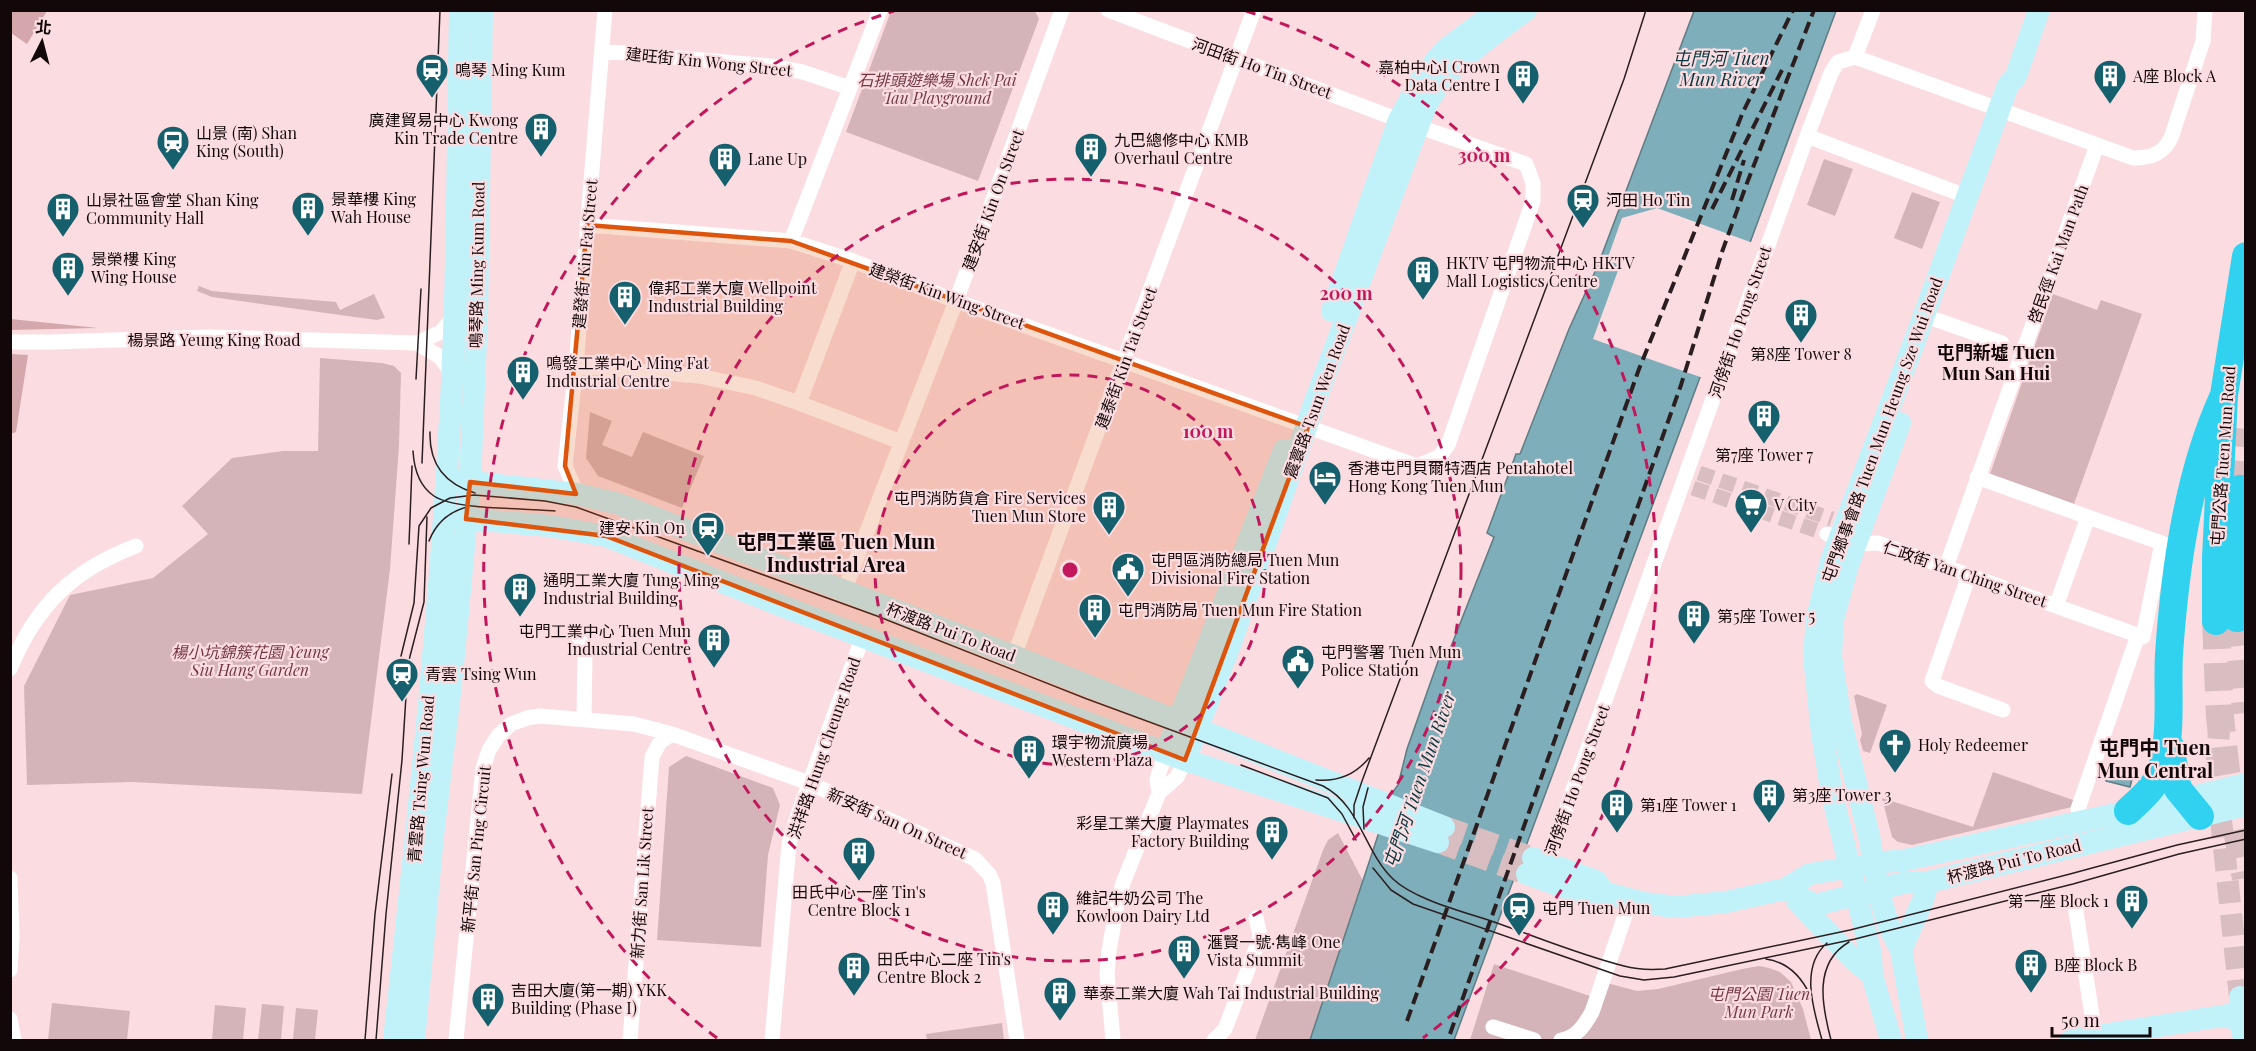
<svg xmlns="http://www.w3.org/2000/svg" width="2256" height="1051" font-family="'Playfair Display','Noto Sans TC',serif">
<rect width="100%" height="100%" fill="#fbdde1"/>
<!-- green -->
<path fill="#d4b4b8" d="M891,11h144l4,8 -61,162 -132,-49z
M1824,159l29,10 -18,47 -28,-11z
M1912,192l28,10 -18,47 -28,-11z
M199,286l13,5 124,11 4,8 34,-16 11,24 -8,2 -8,-1 -157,-22 -15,-6z
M2053,294l44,16 4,-10 41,14 -68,190 -84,-30z
M320,358l62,5 12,3 7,7 -2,73 -9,123 -28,225 -229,-12 -106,3 -3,-99 46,-91 83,-17 55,-44 -26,-28 50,-48 51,-7h35z
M590,412l22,9 -10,24 30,12 11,-25 61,24 -22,52 -84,-32 -12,-18z
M1857,694l30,11 -17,48 -7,-2 -3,-11 2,-6 -8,-38z
M686,756l87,32 7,17 -12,50 -7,92 -104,-7 12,-173z
M1993,772l80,28 3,6 -164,39 -14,-3 -6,-5 -10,-39 91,29z
M1338,833l25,48 -53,159h-55l68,-190 5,-10z
M1494,964l96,32 6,-16 41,11 21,-2 84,-20 17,-3 10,2 11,4 11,10 12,27 8,31h-341z
M52,1003l78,8 -3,29h-79z
M262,1004l22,2 -3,34h-23z
M215,1005l31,3 -3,32h-31z
M296,1008l22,2 -3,30h-22z
M1002,1023l2,17h-77l-1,-6z"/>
<!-- forest -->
<path fill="#d4a7ac" d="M10,11h37l-20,33 -16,-11z
M10,319h1l87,9 -87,2z
M11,354l17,1 -12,77 -5,2z"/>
<!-- water -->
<path fill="#7eaeb9" stroke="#5e7c84" stroke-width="1.5" d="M1694,11h142l-382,1029h-144l82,-247 6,-8 9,-36 35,-99 8,-1 44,-112 -7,-4 29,-79h4l49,-125 29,-64z
M2110,766l24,6 -4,15 -24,-6z"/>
<!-- pier -->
<path fill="#fbdde1" d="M1657,208l96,35 -50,135 -110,-39 27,-74 -13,-5 15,-42z"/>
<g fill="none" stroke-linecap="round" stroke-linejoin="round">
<!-- street-tunnel -->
<path stroke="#d8bdc1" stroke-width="15" stroke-dasharray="15 8" stroke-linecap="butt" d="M1699,473l133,46
M1693,488l134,46"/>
<!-- secondary-tunnel -->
<path stroke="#d8bdc1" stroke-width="22" stroke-dasharray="22 11" stroke-linecap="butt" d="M2220,717l-4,56 24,224
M1444,827l89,31
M1438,842l89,32"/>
<!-- highway-tunnel -->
<path stroke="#d8bdc1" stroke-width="28" stroke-dasharray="28 14" stroke-linecap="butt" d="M2240,489l6,-60
M2237,618l9,95
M2216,621l4,96 6,54 20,107"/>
<!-- street -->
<path stroke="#fff" stroke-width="15" d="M1108,10l291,110
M602,51l168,15 33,6 47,16
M1855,57l18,-47
M1807,136l156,59
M587,225l204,16 62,20 103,40 461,165 22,-9 9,-12 85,-244v-18l-7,-19 -109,-38
M791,241l89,-231
M1937,320l65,23
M10,342h41l159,-5 207,6 24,-11 13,-16
M417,343l23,14 12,17
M576,366l123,10 57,12 43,15 54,-142
M799,403l102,39
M1977,477l111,40
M577,494l-12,-28 11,-100 29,-356
M1827,534l29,10 22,-1 265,94 19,-94 -74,-26 -32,89
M1946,567l151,-422
M1969,575l-37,106 6,5 65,24
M844,591l112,-290 106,-291
M577,634l8,18 -1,68
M1014,656l240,-646
M10,669c26,-64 63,-99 126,-123
M1159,793l-2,-14 9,-27
M2078,809l60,-174
M1544,871l263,-735 24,-63 7,-11 17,-5 278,101c18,0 30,-4 38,-20l32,-97 2,-31
M10,878l2,59 -2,33
M2075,905l20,130
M10,1019l4,21
M1493,1027l41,13
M456,1040l27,-272 6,-18 9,-14 13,-12 16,-6 13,-2 94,8 38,10 137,49 166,76 14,15 4,9 24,157
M630,1040l22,-283 8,-15 12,-8
M772,1040l17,-196 9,-30 65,-178
M1113,1040l-6,-66 2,-23 8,-46 6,-22 36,-90 18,-16 8,-17
M1214,1040l11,-11 33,-86 2,-8 -4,-17
M1561,1040c16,-3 23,-14 31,-28l38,-111"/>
<!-- secondary -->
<path stroke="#c1f2fa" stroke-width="22" d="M1332,311l67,-191 20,-37 12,-17 15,-17 52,-39
M1900,423l-52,142 -15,54 -2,37 10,66 28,114 9,54 11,37 12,23 16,90
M447,479l130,15 42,10 395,152 430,171
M445,517l105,9 56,10 179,71 400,153 253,82
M1166,752l118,-302
M1185,760l45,-115 87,-249 109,-291c24,-42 62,-66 100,-95
M1533,858l63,23 8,11 13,4 27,7 32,4 50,-5 59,-13 25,-15 64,-11 31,-3 279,-61 62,-15
M1527,874l64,23 13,-5
M1785,889l30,16 92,-23h21l318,-77
M1797,901l56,58 19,16
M1901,950l22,-50 5,-18
M2240,997l3,37
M394,1040c22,-201 44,-402 55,-604 9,-142 8,-284 11,-426
M414,1040l19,-204 19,-160 18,-194 7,-166 5,-306
M1891,1040l-19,-65 -1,-20 -39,-161 -10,-60 -8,-78 3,-38 14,-57 84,-221 93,-255 8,-9 23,-66
M2071,1040l157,-25 12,8"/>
<!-- highway -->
<path stroke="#31d2ef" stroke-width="28" d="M2237,618l3,-129
M2216,621v-63l8,-163 22,-139
M2170,746l8,43 22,27
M2128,811c15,-14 30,-26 35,-47 9,-36 4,-74 6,-110 6,-86 19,-181 55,-259"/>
<!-- tram -->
<path stroke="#2b1e20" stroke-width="1.5" d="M416,379l5,-90
M430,432c-1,33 15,52 45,61
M413,451c1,17 6,35 21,45 20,14 93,12 121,15
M422,463l18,-453
M429,541c7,-18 19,-29 38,-34
M409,544l3,-78
M401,656l13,-53 5,-77 12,-18 19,-10 24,-3 71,6 31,6 301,109 210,83 236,87c37,19 41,65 70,93 22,21 72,33 101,43 43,15 86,33 130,44 14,4 27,4 41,3l185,-39 220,-56 107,-29 69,-15
M1241,765l87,33 14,16 14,26
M1316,780c22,2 39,-5 53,-22
M1354,818v-13l8,-24 262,-702 22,-69
M1364,829l-1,-22 5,-19
M1373,868l18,22 22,14 207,72 24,4 30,-3 181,-38 218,-55 106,-30 67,-15
M1766,959c21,3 35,17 44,36
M365,1040l10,-126 17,-140
M376,1040l10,-126 16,-154 6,-96 16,-62 3,-85
M1822,1040c-8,-29 -23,-73 5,-97
M1831,1040c-9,-34 -18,-77 18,-98"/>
<!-- rail -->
<path stroke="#2b1e20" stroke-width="4" stroke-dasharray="12 6" stroke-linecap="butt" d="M1732,200l12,-40
M1712,209l70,-139
M1407,1021l232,-652 104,-257 50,-102
M1450,1034l231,-649 41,-133 25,-69 67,-173"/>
</g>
<!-- marked area -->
<path fill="#dd550c" fill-opacity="0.2" stroke="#dd550c" stroke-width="4.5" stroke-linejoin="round" d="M587,225l204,16 517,186 -123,333 -579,-224 -140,-17 4,-37 106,12 -11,-28z"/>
<!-- distance rings -->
<g fill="none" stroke="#c2185b" stroke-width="3" stroke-dasharray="10 8">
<circle cx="1070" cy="570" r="195"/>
<circle cx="1070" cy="570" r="391"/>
<path d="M717 1038A586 586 0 0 1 894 11M1246 11A586 586 0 0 1 1423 1038"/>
</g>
<!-- icons -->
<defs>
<g id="station-pin" transform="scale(1.725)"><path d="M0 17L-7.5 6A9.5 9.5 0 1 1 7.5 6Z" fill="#16606e" stroke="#fbdde1"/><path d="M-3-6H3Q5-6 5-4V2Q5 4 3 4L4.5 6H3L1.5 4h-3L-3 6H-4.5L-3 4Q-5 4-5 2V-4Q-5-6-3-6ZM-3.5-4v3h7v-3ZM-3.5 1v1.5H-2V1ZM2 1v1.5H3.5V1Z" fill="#fff"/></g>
<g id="building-pin" transform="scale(1.725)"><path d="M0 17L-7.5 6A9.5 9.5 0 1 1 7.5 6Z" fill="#16606e" stroke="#fbdde1"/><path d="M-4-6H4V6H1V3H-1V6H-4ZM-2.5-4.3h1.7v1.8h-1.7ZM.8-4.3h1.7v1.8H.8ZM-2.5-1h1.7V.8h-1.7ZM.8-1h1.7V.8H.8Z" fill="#fff"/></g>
<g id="hotel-pin" transform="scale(1.725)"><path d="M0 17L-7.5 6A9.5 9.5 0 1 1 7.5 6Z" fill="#16606e" stroke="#fbdde1"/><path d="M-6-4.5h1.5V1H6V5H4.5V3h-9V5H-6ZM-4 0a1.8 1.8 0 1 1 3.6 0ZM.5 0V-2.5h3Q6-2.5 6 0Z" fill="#fff"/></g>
<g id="supermarket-pin" transform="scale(1.725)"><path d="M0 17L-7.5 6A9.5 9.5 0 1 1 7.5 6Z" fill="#16606e" stroke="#fbdde1"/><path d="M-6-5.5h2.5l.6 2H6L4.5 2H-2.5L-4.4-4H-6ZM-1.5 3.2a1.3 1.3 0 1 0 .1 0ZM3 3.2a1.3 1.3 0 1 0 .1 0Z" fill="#fff"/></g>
<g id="civic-pin" transform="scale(1.725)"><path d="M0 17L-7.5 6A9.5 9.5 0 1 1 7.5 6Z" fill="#16606e" stroke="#fbdde1"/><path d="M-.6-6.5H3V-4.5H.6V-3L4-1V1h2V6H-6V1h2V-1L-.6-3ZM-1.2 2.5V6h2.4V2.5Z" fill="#fff"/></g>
<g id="church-pin" transform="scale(1.725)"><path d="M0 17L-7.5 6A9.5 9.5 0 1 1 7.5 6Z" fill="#16606e" stroke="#fbdde1"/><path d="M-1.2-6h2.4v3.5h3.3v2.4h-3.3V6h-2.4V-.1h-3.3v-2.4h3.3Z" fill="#fff"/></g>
</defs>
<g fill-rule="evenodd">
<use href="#station-pin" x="432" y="70"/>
<use href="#building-pin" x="1523" y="76"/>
<use href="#building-pin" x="2110" y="76"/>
<use href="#building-pin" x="541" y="129"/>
<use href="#station-pin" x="173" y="142"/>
<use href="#building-pin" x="1091" y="149"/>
<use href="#building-pin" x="725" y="159"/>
<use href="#station-pin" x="1583" y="200"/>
<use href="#building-pin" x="308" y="208"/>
<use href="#building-pin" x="63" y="209"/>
<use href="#building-pin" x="68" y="268"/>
<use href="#building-pin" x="1423" y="272"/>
<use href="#building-pin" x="625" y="297"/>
<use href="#building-pin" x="1801" y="315"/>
<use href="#building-pin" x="523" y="372"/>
<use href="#building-pin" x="1764" y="416"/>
<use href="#hotel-pin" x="1325" y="477"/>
<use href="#supermarket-pin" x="1751" y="505"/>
<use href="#building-pin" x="1109" y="507"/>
<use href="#station-pin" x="708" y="528"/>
<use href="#civic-pin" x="1128" y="569"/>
<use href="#building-pin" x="520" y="589"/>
<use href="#building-pin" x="1095" y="610"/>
<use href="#building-pin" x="1694" y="616"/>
<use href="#building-pin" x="714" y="640"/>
<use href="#civic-pin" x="1298" y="661"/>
<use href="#station-pin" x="402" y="674"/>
<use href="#church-pin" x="1895" y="745"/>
<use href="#building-pin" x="1029" y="751"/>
<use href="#building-pin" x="1769" y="795"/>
<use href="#building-pin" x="1617" y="805"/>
<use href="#building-pin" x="1272" y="832"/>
<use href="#building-pin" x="859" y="853"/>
<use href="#building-pin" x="2132" y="901"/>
<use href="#building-pin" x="1053" y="907"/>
<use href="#station-pin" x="1519" y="908"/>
<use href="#building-pin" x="1184" y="951"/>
<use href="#building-pin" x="2031" y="965"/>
<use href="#building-pin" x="854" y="968"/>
<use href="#building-pin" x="1060" y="993"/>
<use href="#building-pin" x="488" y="999"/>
</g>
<g text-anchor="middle" stroke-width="4.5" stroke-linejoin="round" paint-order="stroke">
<!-- street labels -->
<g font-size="16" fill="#130809" stroke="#fbdde1">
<text transform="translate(709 62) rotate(6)" y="6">建旺街 Kin Wong Street</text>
<text transform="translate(1262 68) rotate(20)" y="6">河田街 Ho Tin Street</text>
<text transform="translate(993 200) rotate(-70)" y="6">建安街 Kin On Street</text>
<text transform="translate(585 254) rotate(-85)" y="6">建發街 Kin Fat Street</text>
<text transform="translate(2058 254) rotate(-70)" y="6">啓民徑 Kai Man Path</text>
<text transform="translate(477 265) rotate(-89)" y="6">鳴琴路 Ming Kum Road</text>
<text transform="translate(947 296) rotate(20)" y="6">建榮街 Kin Wing Street</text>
<text transform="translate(1740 322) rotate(-71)" y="6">河傍街 Ho Pong Street</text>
<text x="214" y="346">楊景路 Yeung King Road</text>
<text transform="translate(1126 358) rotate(-70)" y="6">建泰街 Kin Tai Street</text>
<text transform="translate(1317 401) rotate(-70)" y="6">震寰路 Tsun Wen Road</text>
<text transform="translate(1882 430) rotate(-70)" y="6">屯門鄉事會路 Tuen Mun Heung Sze Wui Road</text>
<text transform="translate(2223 456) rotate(-86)" y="6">屯門公路 Tuen Mun Road</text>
<text transform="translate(1965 574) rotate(19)" y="6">仁政街 Yan Ching Street</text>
<text transform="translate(951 632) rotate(21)" y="6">杯渡路 Pui To Road</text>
<text transform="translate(824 748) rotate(-71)" y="6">洪祥路 Hung Cheung Road</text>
<text transform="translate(421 779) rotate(-85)" y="6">青雲路 Tsing Wun Road</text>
<text transform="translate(1577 780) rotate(-70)" y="6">河傍街 Ho Pong Street</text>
<text transform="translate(897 823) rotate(24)" y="6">新安街 San On Street</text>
<text transform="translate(476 849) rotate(-84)" y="6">新平街 San Ping Circuit</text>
<text transform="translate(2014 861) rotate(-14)" y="6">杯渡路 Pui To Road</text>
<text transform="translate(642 883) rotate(-86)" y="6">新力街 San Lik Street</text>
</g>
<!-- poi labels -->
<g font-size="16" fill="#130809" stroke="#fbdde1" text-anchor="start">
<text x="1500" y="73" text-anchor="end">嘉柏中心I Crown<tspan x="1500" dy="18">Data Centre I</tspan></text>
<text x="455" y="76">鳴琴 Ming Kum</text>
<text x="2133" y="82">A座 Block A</text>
<text x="518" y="126" text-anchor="end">廣建貿易中心 Kwong<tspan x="518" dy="18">Kin Trade Centre</tspan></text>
<text x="196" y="139">山景 (南) Shan<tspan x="196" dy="18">King (South)</tspan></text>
<text x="1114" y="146">九巴總修中心 KMB<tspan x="1114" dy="18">Overhaul Centre</tspan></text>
<text x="748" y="165">Lane Up</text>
<text x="331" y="205">景華樓 King<tspan x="331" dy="18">Wah House</tspan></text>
<text x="86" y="206">山景社區會堂 Shan King<tspan x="86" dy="18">Community Hall</tspan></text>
<text x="1606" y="206">河田 Ho Tin</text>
<text x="91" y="265">景榮樓 King<tspan x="91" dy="18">Wing House</tspan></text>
<text x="1446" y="269">HKTV 屯門物流中心 HKTV<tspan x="1446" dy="18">Mall Logistics Centre</tspan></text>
<text x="648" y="294">偉邦工業大廈 Wellpoint<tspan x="648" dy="18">Industrial Building</tspan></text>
<text x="1801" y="360" text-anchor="middle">第8座 Tower 8</text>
<text x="546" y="369">鳴發工業中心 Ming Fat<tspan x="546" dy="18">Industrial Centre</tspan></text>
<text x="1764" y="461" text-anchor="middle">第7座 Tower 7</text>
<text x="1348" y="474">香港屯門貝爾特酒店 Pentahotel<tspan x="1348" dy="18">Hong Kong Tuen Mun</tspan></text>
<text x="1086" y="504" text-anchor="end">屯門消防貨倉 Fire Services<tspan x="1086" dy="18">Tuen Mun Store</tspan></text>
<text x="1774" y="511">V City</text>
<text x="685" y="534" text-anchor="end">建安 Kin On</text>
<text x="1151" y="566">屯門區消防總局 Tuen Mun<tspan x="1151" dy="18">Divisional Fire Station</tspan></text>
<text x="543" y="586">通明工業大廈 Tung Ming<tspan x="543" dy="18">Industrial Building</tspan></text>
<text x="1118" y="616">屯門消防局 Tuen Mun Fire Station</text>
<text x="1717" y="622">第5座 Tower 5</text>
<text x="691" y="637" text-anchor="end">屯門工業中心 Tuen Mun<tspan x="691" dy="18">Industrial Centre</tspan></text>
<text x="1321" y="658">屯門警署 Tuen Mun<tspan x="1321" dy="18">Police Station</tspan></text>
<text x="425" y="680">青雲 Tsing Wun</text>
<text x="1052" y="748">環宇物流廣場<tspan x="1052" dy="18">Western Plaza</tspan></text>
<text x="1918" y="751">Holy Redeemer</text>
<text x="1792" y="801">第3座 Tower 3</text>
<text x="1640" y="811">第1座 Tower 1</text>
<text x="1249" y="829" text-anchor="end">彩星工業大廈 Playmates<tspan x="1249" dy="18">Factory Building</tspan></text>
<text x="859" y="898" text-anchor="middle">田氏中心一座 Tin's<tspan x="859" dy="18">Centre Block 1</tspan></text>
<text x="1076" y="904">維記牛奶公司 The<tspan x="1076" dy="18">Kowloon Dairy Ltd</tspan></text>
<text x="2109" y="907" text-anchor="end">第一座 Block 1</text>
<text x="1542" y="914">屯門 Tuen Mun</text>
<text x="1207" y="948">滙賢一號·雋峰 One<tspan x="1207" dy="18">Vista Summit</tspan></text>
<text x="877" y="965">田氏中心二座 Tin's<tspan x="877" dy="18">Centre Block 2</tspan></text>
<text x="2054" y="971">B座 Block B</text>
<text x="511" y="996">吉田大廈(第一期) YKK<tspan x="511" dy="18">Building (Phase I)</tspan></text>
<text x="1083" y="999">華泰工業大廈 Wah Tai Industrial Building</text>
</g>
<!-- park labels -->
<g font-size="16" font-style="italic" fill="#723742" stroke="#fbdde1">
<text x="937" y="86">石排頭遊樂場 Shek Pai<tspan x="937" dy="18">Tau Playground</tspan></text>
<text x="250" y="658">楊小坑錦簇花園 Yeung<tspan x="250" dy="18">Siu Hang Garden</tspan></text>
<text x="1759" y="1000">屯門公園 Tuen<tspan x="1759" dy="18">Mun Park</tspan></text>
</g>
<!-- water labels -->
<g font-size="18" font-style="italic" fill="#06363f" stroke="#fbdde1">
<text x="1721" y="65">屯門河 Tuen<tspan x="1721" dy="21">Mun River</tspan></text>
<text transform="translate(1420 780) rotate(-71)" y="6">屯門河 Tuen Mun River</text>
</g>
<!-- neighbourhood labels -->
<g font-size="18" font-weight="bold" fill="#130809" stroke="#fbdde1">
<text x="1996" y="359">屯門新墟 Tuen<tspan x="1996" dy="21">Mun San Hui</tspan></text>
</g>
<!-- quarter labels -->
<g font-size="20" font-weight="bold" fill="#130809" stroke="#fbdde1">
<text x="836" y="549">屯門工業區 Tuen Mun<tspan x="836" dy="23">Industrial Area</tspan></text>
<text x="2155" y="755">屯門中 Tuen<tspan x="2155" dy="23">Mun Central</tspan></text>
</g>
</g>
<circle cx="1070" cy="570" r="9" fill="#c2185b" stroke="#fbdde1" stroke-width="3"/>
<g font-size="18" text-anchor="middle" font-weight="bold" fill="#c2185b" stroke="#fbdde1" stroke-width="4.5" stroke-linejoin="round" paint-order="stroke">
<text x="1484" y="162">300 m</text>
<text x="1346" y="300">200 m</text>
<text x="1208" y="438">100 m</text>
</g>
<!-- border -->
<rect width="2256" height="1051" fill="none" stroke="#130809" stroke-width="24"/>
<!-- north arrow -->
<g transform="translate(42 42) rotate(6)" stroke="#fbdde1" stroke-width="4.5" paint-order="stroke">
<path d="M0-4.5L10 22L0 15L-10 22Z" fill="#130809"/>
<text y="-9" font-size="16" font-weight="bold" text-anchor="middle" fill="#130809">北</text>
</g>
<!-- scale -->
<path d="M2052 1027v9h98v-9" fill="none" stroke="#130809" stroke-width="3"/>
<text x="2061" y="1027" font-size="18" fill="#130809" stroke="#fbdde1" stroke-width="4.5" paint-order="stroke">50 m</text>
</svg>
